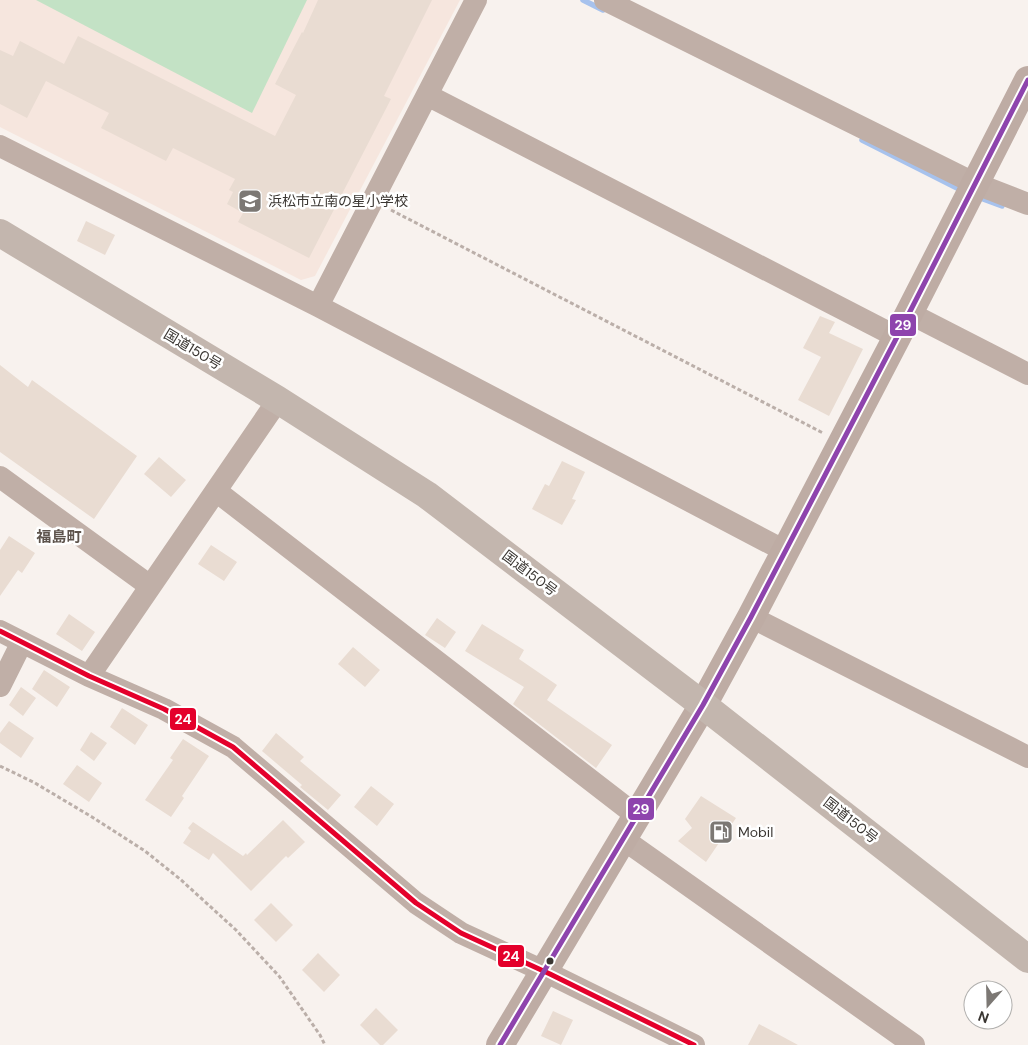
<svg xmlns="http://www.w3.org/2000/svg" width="1028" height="1045" font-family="'DM Sans','Noto Sans JP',sans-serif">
<rect width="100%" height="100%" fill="#f8f2ee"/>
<!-- education -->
<path fill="#f6e6de" d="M0,0h460l-145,276 -14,4 -301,-153z"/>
<!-- green -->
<path fill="#c3e2c5" d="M36,0h271l-55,113z"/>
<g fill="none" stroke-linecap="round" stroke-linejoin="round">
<!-- stream -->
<path stroke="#a7c2ed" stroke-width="5.5" d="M583,0l20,10
M862,140l95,48
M983,199l19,7"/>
</g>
<!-- building -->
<path fill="#e9dcd2" d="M318,0h114l-48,96 7,3 -82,159 -71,-36 5,-9 -16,-9 6,-12 -4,-2 6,-11 -62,-31 -7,13 -65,-33 8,-15 -63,-32 -19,37 -27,-14v-54l13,6 7,-15 44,23 14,-28 197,100 21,-41 -21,-11 27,-52 1,1z
M86,221l29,14 -10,20 -28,-14z
M820,316l15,6 -6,11 34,16 -34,67 -31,-16 23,-43 -18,-9z
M0,365l28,22 4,-7 105,76 -43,63 -94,-67z
M159,457l27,23 -15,17 -27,-23z
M562,461l23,11 -13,27 4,1 -14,25 -30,-16 13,-25 4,2z
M9,536l26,17 -13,20 -4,-3 -18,26v-46z
M211,545l26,17 -13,19 -26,-17z
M69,614l26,18 -13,19 -26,-17z
M437,618l19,14 -11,16 -20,-13z
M482,624l42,26 -5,9 38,26 -10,15 65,45 -16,23 -83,-64 11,-17 -59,-36z
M353,647l27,23 -15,17 -27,-23z
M44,670l26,17 -13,20 -25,-18z
M21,687l15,11 -13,18 -14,-11z
M122,708l26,17 -13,20 -25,-18z
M9,721l25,17 -13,20 -21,-15v-10z
M91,732l16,11 -13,18 -14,-11z
M276,733l28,24 -4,4 41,34 -13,15 -28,-23 2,-2 -40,-34z
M183,739l26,17 -27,40 2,2 -13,19 -26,-17 28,-40 -3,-2z
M77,765l25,18 -13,19 -26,-18z
M371,786l23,18 -17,22 -23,-19z
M701,796l35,22 -30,44 -28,-21 14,-13 -7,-9z
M283,820l22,22 -17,16 -2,-2 -35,35 -38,-38 -4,7 -26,-17 8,-12 -3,-3 5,-6 50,34 3,-3 1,2z
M271,903l22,22 -17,17 -22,-22z
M318,953l22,22 -16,17 -22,-22z
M376,1008l22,22 -15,15h-3l-20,-20z
M553,1011l20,9 -12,25 -20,-9z
M759,1024l39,21h-50z"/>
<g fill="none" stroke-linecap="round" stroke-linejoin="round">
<!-- path -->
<path stroke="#bbafa9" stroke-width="3" stroke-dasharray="4 2.5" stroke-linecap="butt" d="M391,210l432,223
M0,766l35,17 57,34 53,34 35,28 56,51 43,46 41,59 5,10"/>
<!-- street -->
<path stroke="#c0afa7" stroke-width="22" d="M605,0l369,183 54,21
M427,95l470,242
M0,146l318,160 467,245
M318,306l158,-306
M909,313l119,61
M0,477l150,109
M216,491l421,325
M751,617l277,140
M0,631l89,45 75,33 69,38 183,156 45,30 89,41 144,71
M89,676l189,-276
M0,686l22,-44
M623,839l291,206"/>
<!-- secondary -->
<path stroke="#beaca4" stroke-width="28" d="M500,1045l203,-340 48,-88 146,-280 131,-257"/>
<!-- highway -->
<path stroke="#c3b6ae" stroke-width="28" d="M0,233l278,167 149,95 276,210 325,254"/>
<!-- bus-1 casing -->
<g stroke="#fff" stroke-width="9">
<path id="bus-1" d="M0,631l89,45 75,33 69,38 183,156 45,30 89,41 144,71"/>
</g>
<!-- bus-2 casing -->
<g stroke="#fff" stroke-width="9">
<path id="bus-2" d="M500,1045l203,-340 48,-88 146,-280 131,-257"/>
</g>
<!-- bus-1 -->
<use href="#bus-1" stroke="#e4002b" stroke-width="5"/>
<!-- bus-2 -->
<use href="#bus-2" stroke="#8e44ad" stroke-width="5"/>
</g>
<!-- icons -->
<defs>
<g id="school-square" transform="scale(1.25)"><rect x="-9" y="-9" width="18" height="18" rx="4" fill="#7c7874" stroke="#fff"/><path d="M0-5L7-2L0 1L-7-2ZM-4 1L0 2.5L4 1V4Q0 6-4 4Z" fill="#fff"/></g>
<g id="fuel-square" transform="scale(1.25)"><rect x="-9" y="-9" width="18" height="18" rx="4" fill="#7c7874" stroke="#fff"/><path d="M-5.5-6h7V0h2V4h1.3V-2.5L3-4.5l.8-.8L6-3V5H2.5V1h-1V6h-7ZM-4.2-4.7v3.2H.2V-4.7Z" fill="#fff"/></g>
</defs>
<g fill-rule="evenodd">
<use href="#school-square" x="250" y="201"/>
<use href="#fuel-square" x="721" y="832"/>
</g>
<!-- markers -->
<circle fill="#3a3632" stroke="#fff" stroke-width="2" cx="550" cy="961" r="4.5"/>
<g text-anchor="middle" stroke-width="5" stroke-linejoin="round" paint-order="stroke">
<!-- poi labels -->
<g font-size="14" fill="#3a3632" stroke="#fff" text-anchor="start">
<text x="268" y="206">浜松市立南の星小学校</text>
<text x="738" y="837">Mobil</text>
</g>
<!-- street labels -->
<g font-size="14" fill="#3a3632" stroke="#fff">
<text transform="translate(193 349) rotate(31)" y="5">国道150号</text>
<text transform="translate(530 573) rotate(37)" y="5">国道150号</text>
<text transform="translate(851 820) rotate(38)" y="5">国道150号</text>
</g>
<!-- neighbourhood labels -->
<g font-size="15" font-weight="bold" fill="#5d534c" stroke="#fff">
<text x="59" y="542">福島町</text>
</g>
</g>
<g stroke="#fff" stroke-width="2">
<rect x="889" y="313" width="28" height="24" rx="5" fill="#8e44ad"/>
<rect x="169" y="707" width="28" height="24" rx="5" fill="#e4002b"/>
<rect x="627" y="797" width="28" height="24" rx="5" fill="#8e44ad"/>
<rect x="497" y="944" width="28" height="24" rx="5" fill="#e4002b"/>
</g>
<g font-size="14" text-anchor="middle" font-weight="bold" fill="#fff">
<text x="903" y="330">29</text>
<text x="183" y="724">24</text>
<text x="641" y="814">29</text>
<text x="511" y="961">24</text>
</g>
<!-- north arrow -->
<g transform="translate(988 1005) rotate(200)"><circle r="24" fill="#ffffff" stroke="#b0afad"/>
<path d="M0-4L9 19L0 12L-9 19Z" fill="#7c7874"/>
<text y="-8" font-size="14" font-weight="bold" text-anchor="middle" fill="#3a3632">N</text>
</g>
</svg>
